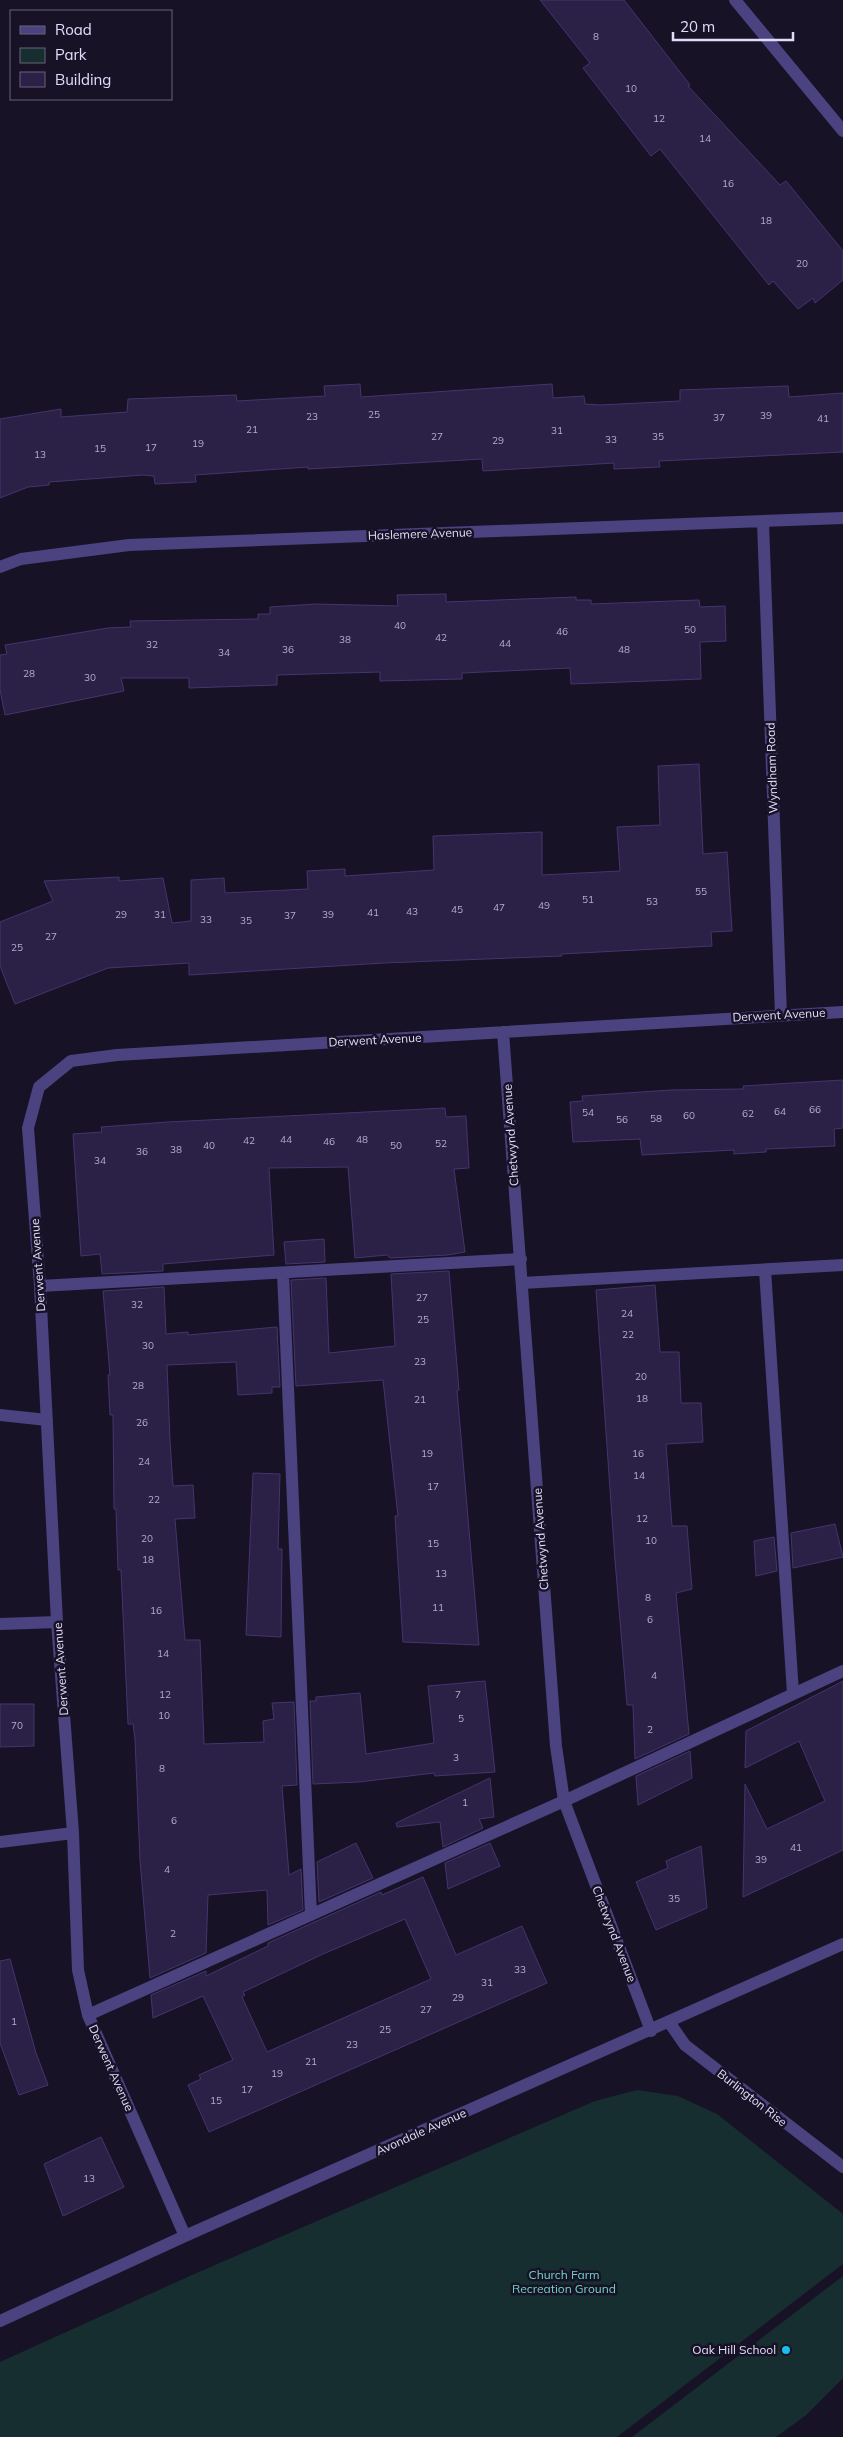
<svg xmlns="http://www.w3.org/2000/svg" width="843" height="2437" font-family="Mulish,sans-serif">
<rect width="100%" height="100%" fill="#181226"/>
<!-- green -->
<path fill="#162e30" d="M637,2090l41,6 39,18 126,100v50l-226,173h-617v-75l192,-87 403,-174z
M843,2276v102l-38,38 -29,21h-144z"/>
<!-- building -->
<path fill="#2b2045" stroke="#46346f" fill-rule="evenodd" d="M540,0h84l66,85 -2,1 92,99 6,-4 57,70v29l-28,23 -2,-5 -15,11 -25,-28 -4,4 -109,-136 -9,7 -68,-88 7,-5z
M360,384l1,13 191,-13 1,14 31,-2 1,8 15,1 80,-4v-11l108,-4 1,11 54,-4v59l-184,9 1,6 -46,2v-6l-131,8 -1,-12 -174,10v-2l-113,8 1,7 -41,2 -1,-8 -11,-1 -94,7v3l-21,2 -28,11v-79l61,-10v8l66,-5 1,-13 108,-4 1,6 88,-5 -1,-10z
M446,594v8l130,-5v3h15v4l108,-4 1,7 25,-1 1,35 -26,1 1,37 -130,5 -1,-16 -108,5v6l-82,2v-9l-103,3v10l-88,3v-10h-68l3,13 -119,24 -5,-25v-35l7,-1 -2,-9 103,-17 23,-1 -1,-6 128,-2v-5h12v-7l46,-3 82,2 -1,-11z
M699,764l4,90 24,-2 5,79 -21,1 1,14 -151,8 1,2 -178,7 -195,12v-12l-81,5 -93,36 -15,-38v-44l53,-21 -9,-20 75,-4v4l44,-3 9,45 19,-2v-41l33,-2 1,15 83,-4 -1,-18 38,-2v7l89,-6 -1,-34 109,-4v43l78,-4 -3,-44 43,-2 -2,-59z
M843,1080v48l-9,1 1,17 -69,3v3l-32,2v-4l-92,5 -2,-16 -67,3 -3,-40 13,-1 -1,-5 89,-6 73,-1 -1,-3z
M445,1108l1,9 20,-1 3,52 -15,1 11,83 -17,3 -58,3 -3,-3 -32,3 -7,-91 -79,1 5,87 -111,9v7l-61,3 -2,-20 -19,2 -8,-122 29,-2 -1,-5 67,-5z
M324,1239l1,23 -39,2 -2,-22z
M449,1271l10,119 -2,1 22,254 -76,-3 -8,-126h3l-15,-136 -87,6 -5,-106 35,-2 3,75 66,-7 -4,-72z
M655,1285l5,67h19l2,51h20l2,39 -37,2 6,82h15l5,63 -16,4 13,141 -54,25 -2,-54h-6l-12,-145 -19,-270z
M164,1287l2,47 22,-2v3l89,-8 3,60h-8v6l-34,2 -2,-33 -69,3 3,76 3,45 20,-1 2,33 -20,1 10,121h15l4,104 60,-2 -1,-21 11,-2 -2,-16 22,-1 3,83 -15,1 7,89 12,-6 2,41 -35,15 -1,-35 -59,5 -2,58 -56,25 -10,-118 -5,-121 -2,-15h-5l-7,-154h-3l-2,-61h-2l-1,-94h-3l-2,-40h2l-7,-84z
M253,1473l27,1 -2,75h4l-1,88 -35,-2z
M835,1524l8,33 -50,11 -2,-35z
M774,1537l3,34 -21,5 -2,-35z
M485,1681l10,91 -60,4 -1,-3 -75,9 -46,2 -3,-83h6v-4l44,-4 6,61 68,-11 -6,-57z
M843,1681v169l-100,47 2,-113 22,45 58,-28 -26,-60 -54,27 1,-37z
M0,1704h34v42l-34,1z
M690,1751l2,27 -54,27 -2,-29z
M490,1778l4,39 -15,2 4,9 -40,19 -3,-25 -43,5 -1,-4z
M356,1843l17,35 -54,24 -2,-40z
M490,1843l10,23 -52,23 -3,-26z
M701,1846l6,62 -51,22 -20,-48 32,-14 -2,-7z
M423,1877l33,78 66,-29 25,57 -338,149 -21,-47 13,-6 -2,-4 34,-15 -30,-64 -50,22 -2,-23 55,-24v5l62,-30v-3l113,-51 1,3zM405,1919l26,60 -164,73 -25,-55 3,-2 -2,-3 80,-38z
M10,1959l26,94 12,32 -29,10 -19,-52v-82z
M101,2137l23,50 -61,29 -19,-52z"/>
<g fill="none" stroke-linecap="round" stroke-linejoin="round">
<!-- minor -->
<path stroke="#4b4280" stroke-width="12" d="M735,0l108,131
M763,522l18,493
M0,567l21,-8 108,-14 714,-27
M503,1032l53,714 8,55 87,230
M765,1270l28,423
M283,1273l28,642
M522,1283l321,-18
M40,1286l481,-27
M0,1415l47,5
M0,1624l57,-2
M0,1842l73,-9
M88,2015l476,-214 279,-130
M669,2022l16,23 158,122
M185,2236l-97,-221 -10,-45 -5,-137 -16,-211 -17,-336 -12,-158 11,-41 32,-26 46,-6 726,-43
M0,2321l185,-85 658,-292"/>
</g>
<!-- markers -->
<circle fill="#1abee8" stroke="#181226" stroke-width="2" cx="786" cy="2350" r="5"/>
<g text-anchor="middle" stroke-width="5" stroke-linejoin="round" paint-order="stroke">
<!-- number labels -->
<g font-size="10" fill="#b4acce">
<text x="596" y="40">8</text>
<text x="631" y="92">10</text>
<text x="659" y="122">12</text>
<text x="705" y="142">14</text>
<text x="728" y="187">16</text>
<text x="766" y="224">18</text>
<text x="802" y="267">20</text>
<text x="374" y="418">25</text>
<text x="766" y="419">39</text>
<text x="312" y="420">23</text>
<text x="719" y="421">37</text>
<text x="823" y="422">41</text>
<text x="252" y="433">21</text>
<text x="557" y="434">31</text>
<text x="437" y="440">27</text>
<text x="658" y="440">35</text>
<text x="611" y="443">33</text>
<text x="498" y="444">29</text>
<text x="198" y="447">19</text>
<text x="151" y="451">17</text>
<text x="100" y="452">15</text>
<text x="40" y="458">13</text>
<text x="400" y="629">40</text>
<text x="690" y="633">50</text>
<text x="562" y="635">46</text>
<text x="441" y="641">42</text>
<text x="345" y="643">38</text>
<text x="505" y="647">44</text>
<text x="152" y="648">32</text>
<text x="288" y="653">36</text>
<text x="624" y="653">48</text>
<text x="224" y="656">34</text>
<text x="29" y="677">28</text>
<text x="90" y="681">30</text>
<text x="701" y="895">55</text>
<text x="588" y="903">51</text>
<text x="652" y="905">53</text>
<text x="544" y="909">49</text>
<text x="499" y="911">47</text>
<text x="457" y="913">45</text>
<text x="412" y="915">43</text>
<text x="373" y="916">41</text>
<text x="121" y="918">29</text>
<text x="160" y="918">31</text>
<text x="328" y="918">39</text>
<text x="290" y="919">37</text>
<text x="206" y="923">33</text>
<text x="246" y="924">35</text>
<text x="51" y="940">27</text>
<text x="17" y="951">25</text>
<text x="815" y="1113">66</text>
<text x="780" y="1115">64</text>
<text x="588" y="1116">54</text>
<text x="748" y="1117">62</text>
<text x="689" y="1119">60</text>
<text x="656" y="1122">58</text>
<text x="622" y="1123">56</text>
<text x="286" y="1143">44</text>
<text x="362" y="1143">48</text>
<text x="249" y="1144">42</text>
<text x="329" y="1145">46</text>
<text x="441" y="1147">52</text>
<text x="209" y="1149">40</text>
<text x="396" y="1149">50</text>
<text x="176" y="1153">38</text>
<text x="142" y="1155">36</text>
<text x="100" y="1164">34</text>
<text x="422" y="1301">27</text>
<text x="137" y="1308">32</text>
<text x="627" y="1317">24</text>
<text x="423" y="1323">25</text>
<text x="628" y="1338">22</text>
<text x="148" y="1349">30</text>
<text x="420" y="1365">23</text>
<text x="641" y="1380">20</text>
<text x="138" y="1389">28</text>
<text x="642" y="1402">18</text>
<text x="420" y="1403">21</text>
<text x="142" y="1426">26</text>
<text x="427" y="1457">19</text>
<text x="638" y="1457">16</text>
<text x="144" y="1465">24</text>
<text x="639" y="1479">14</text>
<text x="433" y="1490">17</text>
<text x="154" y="1503">22</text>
<text x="642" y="1522">12</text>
<text x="147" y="1542">20</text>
<text x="651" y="1544">10</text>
<text x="433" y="1547">15</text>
<text x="148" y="1563">18</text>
<text x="441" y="1577">13</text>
<text x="648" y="1601">8</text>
<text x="438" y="1611">11</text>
<text x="156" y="1614">16</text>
<text x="650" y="1623">6</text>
<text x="163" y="1657">14</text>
<text x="654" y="1679">4</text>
<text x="165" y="1698">12</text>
<text x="458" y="1698">7</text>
<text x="164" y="1719">10</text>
<text x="461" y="1722">5</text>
<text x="17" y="1729">70</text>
<text x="650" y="1733">2</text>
<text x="456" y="1761">3</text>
<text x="162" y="1772">8</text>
<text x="465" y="1806">1</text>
<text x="174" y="1824">6</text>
<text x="796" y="1851">41</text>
<text x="761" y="1863">39</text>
<text x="167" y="1873">4</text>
<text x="674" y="1902">35</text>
<text x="173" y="1937">2</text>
<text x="520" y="1973">33</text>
<text x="487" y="1986">31</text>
<text x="458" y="2001">29</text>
<text x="426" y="2013">27</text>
<text x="14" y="2025">1</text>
<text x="385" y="2033">25</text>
<text x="352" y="2048">23</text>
<text x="311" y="2065">21</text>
<text x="277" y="2077">19</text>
<text x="247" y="2093">17</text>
<text x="216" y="2104">15</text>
<text x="89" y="2182">13</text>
</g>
<!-- street labels -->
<g font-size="12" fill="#e2dbfb" stroke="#181226">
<text transform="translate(420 534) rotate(-2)" y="4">Haslemere Avenue</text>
<text transform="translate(772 768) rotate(-92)" y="4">Wyndham Road</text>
<text transform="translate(779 1015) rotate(-3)" y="4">Derwent Avenue</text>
<text transform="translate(375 1040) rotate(-3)" y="4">Derwent Avenue</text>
<text transform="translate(511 1135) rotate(-94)" y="4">Chetwynd Avenue</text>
<text transform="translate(38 1265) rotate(-94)" y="4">Derwent Avenue</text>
<text transform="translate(541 1539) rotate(-94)" y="4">Chetwynd Avenue</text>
<text transform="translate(61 1669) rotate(-94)" y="4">Derwent Avenue</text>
<text transform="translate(614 1934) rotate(69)" y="4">Chetwynd Avenue</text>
<text transform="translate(111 2068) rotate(66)" y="4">Derwent Avenue</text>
<text transform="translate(752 2098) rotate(38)" y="4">Burlington Rise</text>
<text transform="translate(421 2132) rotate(-24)" y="4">Avondale Avenue</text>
</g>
<!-- park labels -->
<g font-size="12" fill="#6dd5c6" stroke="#181226">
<text x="564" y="2279">Church Farm<tspan x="564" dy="14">Recreation Ground</tspan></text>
</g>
<!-- poi labels -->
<g font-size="12" fill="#e2dbfb" stroke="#181226" text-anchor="end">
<text x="776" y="2354">Oak Hill School</text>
</g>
</g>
<!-- legend -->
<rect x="10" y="10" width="162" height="90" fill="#181226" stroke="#69627b"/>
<rect x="20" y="26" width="25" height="8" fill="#4b4280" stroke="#69627b"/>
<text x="55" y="35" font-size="15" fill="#e2dbfb">Road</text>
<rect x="20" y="48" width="25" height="15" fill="#162e30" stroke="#69627b"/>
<text x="55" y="60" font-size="15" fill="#e2dbfb">Park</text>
<rect x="20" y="72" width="25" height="15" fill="#2b2045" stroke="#69627b"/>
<text x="55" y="85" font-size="15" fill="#e2dbfb">Building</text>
<!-- scale -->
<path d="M673 32v8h120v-8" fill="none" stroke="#e2dbfb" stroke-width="2.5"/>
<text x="680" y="32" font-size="15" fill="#e2dbfb" stroke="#181226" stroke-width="4" paint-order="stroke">20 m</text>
</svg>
